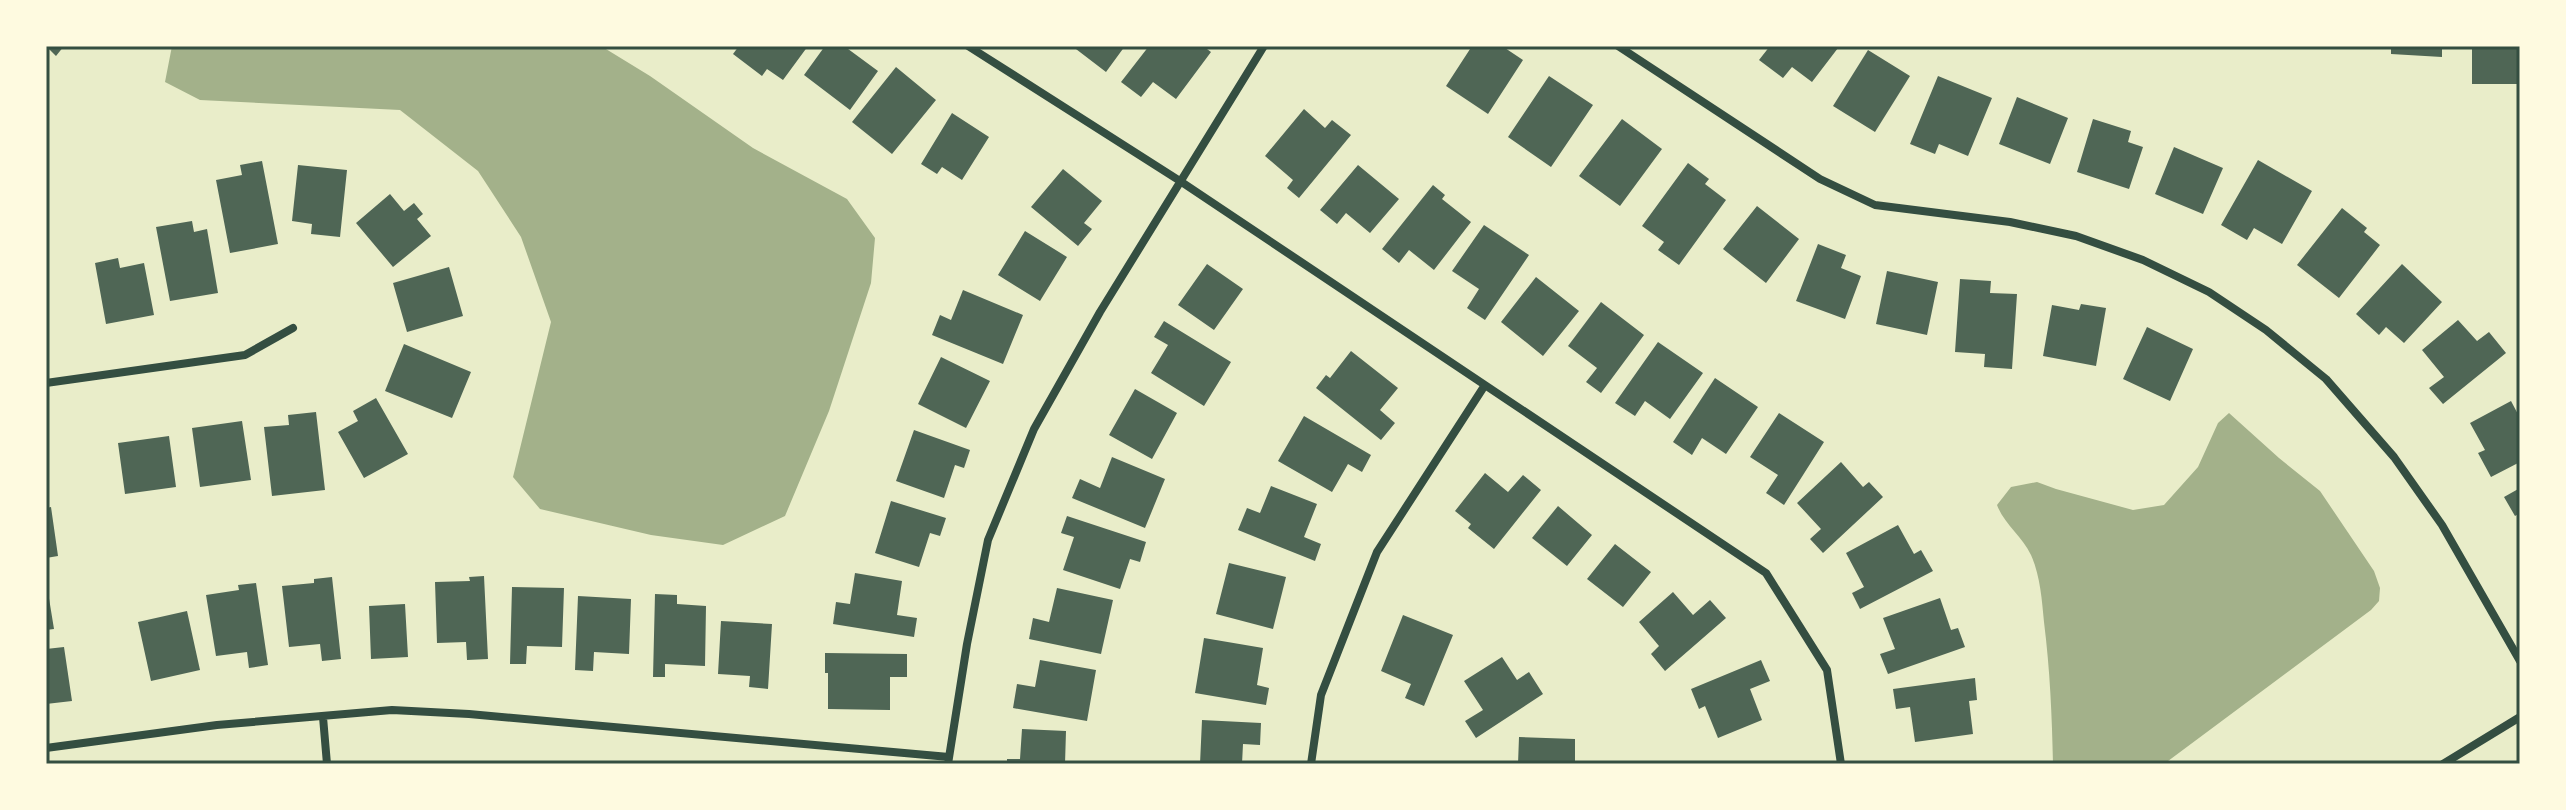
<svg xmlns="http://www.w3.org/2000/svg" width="2566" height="810" font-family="'Times New Roman',serif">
<rect width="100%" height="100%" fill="#e9edc9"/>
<!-- water -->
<path fill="#a3b18a" d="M172,46h429l49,30 103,72 94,51 28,39 -4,45 -42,128 -44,105 -62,29 -72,-10 -111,-26 -27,-32 38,-155 -30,-85 -43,-66 -78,-61 -200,-10 -35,-18z
M2229,413l50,45 41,33 54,80 6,17 -1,13 -8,9 -207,154h-111c-1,-48 -3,-94 -9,-142 -2,-22 -4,-47 -13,-67 -9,-19 -27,-31 -34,-50l14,-18 26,-5 19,7 77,21 31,-5 34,-38 20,-44z"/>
<!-- building -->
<path fill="#4f6655" d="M46,46h18l-8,10z
M739,46h69l-25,34 -16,-11 -5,7 -29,-22z
M825,46h19l34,25 -28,39 -46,-35z
M1072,46h53l-19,26z
M1149,46h54l8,6 -35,47 -23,-17 -12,15 -20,-15z
M1472,46h30l21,14 -35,54 -42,-28z
M1770,46h66l2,2 -26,34 -20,-15 -9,11 -24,-18z
M2391,46h51v11l-51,-3z
M2472,46h48v38h-48z
M1868,50l42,26 -35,56 -42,-26z
M896,67l40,33 -44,54 -40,-32z
M1549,76l44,29 -42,62 -43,-30z
M1938,76l54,22 -24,58 -29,-12 -4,10 -25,-10z
M2017,97l51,21 -18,46 -51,-20z
M1304,109l21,19 7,-8 19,15 -52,63 -12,-10 6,-8 -28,-24z
M952,113l37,24 -27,43 -20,-13 -5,7 -16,-10z
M1622,119l40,30 -42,57 -41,-30z
M2093,119l38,12 -3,11 15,5 -14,42 -52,-17z
M2174,147l49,21 -20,46 -48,-20z
M2258,160l54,31 -30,53 -28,-16 -7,12 -26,-15z
M262,161l16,83 -48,9 -14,-73 26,-5 -2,-10z
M1688,163l21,16 -4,5 21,16 -47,65 -21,-15 6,-8 -22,-16z
M298,165l49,5 -7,67 -29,-3 1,-10 -20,-3z
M1358,165l41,34 -29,34 -24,-20 -9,11 -17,-14z
M1063,169l39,32 -18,22 8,6 -14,17 -47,-39z
M1433,185l12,10 -3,4 29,23 -37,48 -25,-20 -10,13 -17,-14z
M390,194l14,17 10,-8 9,11 -6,5 14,17 -38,31 -37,-44z
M1757,206l42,33 -33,44 -43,-34z
M2342,208l25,20 -3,4 16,13 -41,53 -42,-33z
M192,221l2,11 13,-3 11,64 -48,8 -14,-74z
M1484,225l45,30 -44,65 -18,-12 12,-19 -27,-18z
M1025,231l42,26 -27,44 -42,-26z
M1818,244l28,11 -5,13 20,8 -16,43 -49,-18z
M118,258l2,10 24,-5 10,52 -48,9 -11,-61z
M1207,264l36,25 -29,41 -36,-25z
M2402,264l40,38 -38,41 -18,-16 -7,8 -23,-21z
M449,267l14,49 -56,16 -14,-49z
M1887,271l51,11 -11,53 -51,-11z
M1536,277l43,34 -36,45 -42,-34z
M1960,279l31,2 -1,12 27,1 -5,75 -28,-2 1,-13 -30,-2z
M963,290l60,25 -20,49 -71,-29 8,-20 11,5z
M1601,302l43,33 -43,58 -15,-11 11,-14 -29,-22z
M2081,304l25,4 -10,58 -53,-10 9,-51 27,5z
M2458,320l19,21 12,-9 17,21 -63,51 -14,-16 15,-11 -22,-27z
M1164,321l67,41 -27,44 -53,-33 17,-28 -14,-8z
M2147,327l46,22 -23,52 -47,-22z
M1658,342l45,31 -33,46 -25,-18 -10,15 -20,-13z
M404,344l67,28 -19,46 -67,-27z
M1351,351l47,37 -18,22 15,13 -14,17 -65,-52 10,-13 4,3z
M941,357l49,24 -24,47 -48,-24z
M1715,378l43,29 -32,47 -24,-16 -10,17 -19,-13z
M1135,389l42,24 -25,46 -43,-24z
M376,398l32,56 -44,24 -26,-46 20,-11 -5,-10z
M2511,401l9,17v44l-29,15 -13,-24 7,-3 -15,-27z
M316,412l9,78 -53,6 -8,-69 25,-2 -1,-10z
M1779,413l45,29 -40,63 -18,-12 12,-18 -28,-18z
M1304,416l67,39 -9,17 -14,-8 -16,28 -54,-31z
M242,421l9,59 -51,7 -8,-59z
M914,430l56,20 -6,18 -9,-3 -11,33 -48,-17z
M169,436l7,51 -51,7 -7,-51z
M1112,457l53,22 -20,49 -73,-30 8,-19 20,9z
M1841,462l22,25 6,-5 14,15 -60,56 -13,-14 11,-10 -24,-26z
M1485,473l23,19 15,-17 18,15 -47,59 -26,-21 3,-4 -16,-13z
M1271,486l46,18 -13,33 17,7 -6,17 -77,-31 9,-22 13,5z
M2520,488v25l-5,3 -11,-19z
M891,501l55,17 -6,18 -10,-3 -11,34 -44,-14z
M1558,506l34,29 -25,31 -35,-28z
M51,507l7,49 -12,2v-50z
M1067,516l79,26 -6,20 -10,-3 -10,30 -57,-19 11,-33 -13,-4z
M1898,525l16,29 7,-4 12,21 -73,38 -8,-16 12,-6 -18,-34z
M1615,544l36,28 -28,35 -36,-28z
M1229,563l57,14 -13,52 -57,-15z
M855,573l47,8 -5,34 20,3 -3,19 -81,-13 3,-22 14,2z
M484,576l4,83 -21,1 -1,-18 -29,1 -2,-61 35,-1 -1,-4z
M332,577l9,82 -19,2 -2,-17 -31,3 -7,-61 32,-3v-4z
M46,580l8,49 -8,1z
M256,583l12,82 -19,3 -2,-16 -31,4 -10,-61 33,-5 -1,-5z
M512,587l52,1 -2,59 -35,-1 -1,18h-16z
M1057,588l56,12 -12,54 -72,-15 4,-21 16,4z
M1673,592l20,23 17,-15 16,18 -61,53 -14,-17 8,-8 -20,-24z
M655,594l22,1v9l29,2 -1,60 -40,-2v13h-12z
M578,596l53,3 -2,55 -35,-2 -1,19 -18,-1z
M1940,598l11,32 7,-2 7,19 -77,27 -8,-20 15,-5 -12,-31z
M405,604l3,53 -37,2 -2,-53z
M187,611l13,59 -49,11 -13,-59z
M1403,615l50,20 -29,71 -19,-8 6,-14 -30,-13z
M721,621l51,3 -4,65 -19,-2 1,-11 -32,-2z
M1204,638l59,10 -6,37 12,3 -3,17 -71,-12z
M64,647l8,54 -26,3v-55z
M825,653l82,1v23h-17v33l-62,-1v-36h-3z
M1502,657l15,23 12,-8 14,22 -67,44 -11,-17 18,-11 -19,-29z
M1040,660l56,10 -9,51 -74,-13 4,-24 18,3z
M1761,660l9,21 -20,8 12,31 -44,18 -13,-32 -6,3 -8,-20z
M1975,678l2,22 -8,1 4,33 -58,8 -5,-35 -14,2 -3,-20z
M1202,720l59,3 -1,22 -17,-1 -1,20h-42z
M1022,729l44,2 -1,33h-58v-5h13z
M1519,737l56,2v25h-57z"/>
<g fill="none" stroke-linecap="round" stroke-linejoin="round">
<!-- minor -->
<path stroke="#344e41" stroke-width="8" d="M968,46l212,135 586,392 61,97 14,94
M1618,46l202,133 55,26 135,17 66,14 67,24 66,32 57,38 60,49 68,78 48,68 78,136
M46,383l199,-28 48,-27
M323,717l4,47
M46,748l171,-23 175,-15 77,4 480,43
M948,764l19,-120 21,-104 46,-111 66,-117 164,-266
M1311,764l10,-69 56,-143 108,-167
M2443,764l77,-47"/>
</g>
<!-- border -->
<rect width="2566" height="810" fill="none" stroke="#fefae0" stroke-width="96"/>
<rect x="48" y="48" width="2470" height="714" fill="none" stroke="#344e41" stroke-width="3"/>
</svg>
